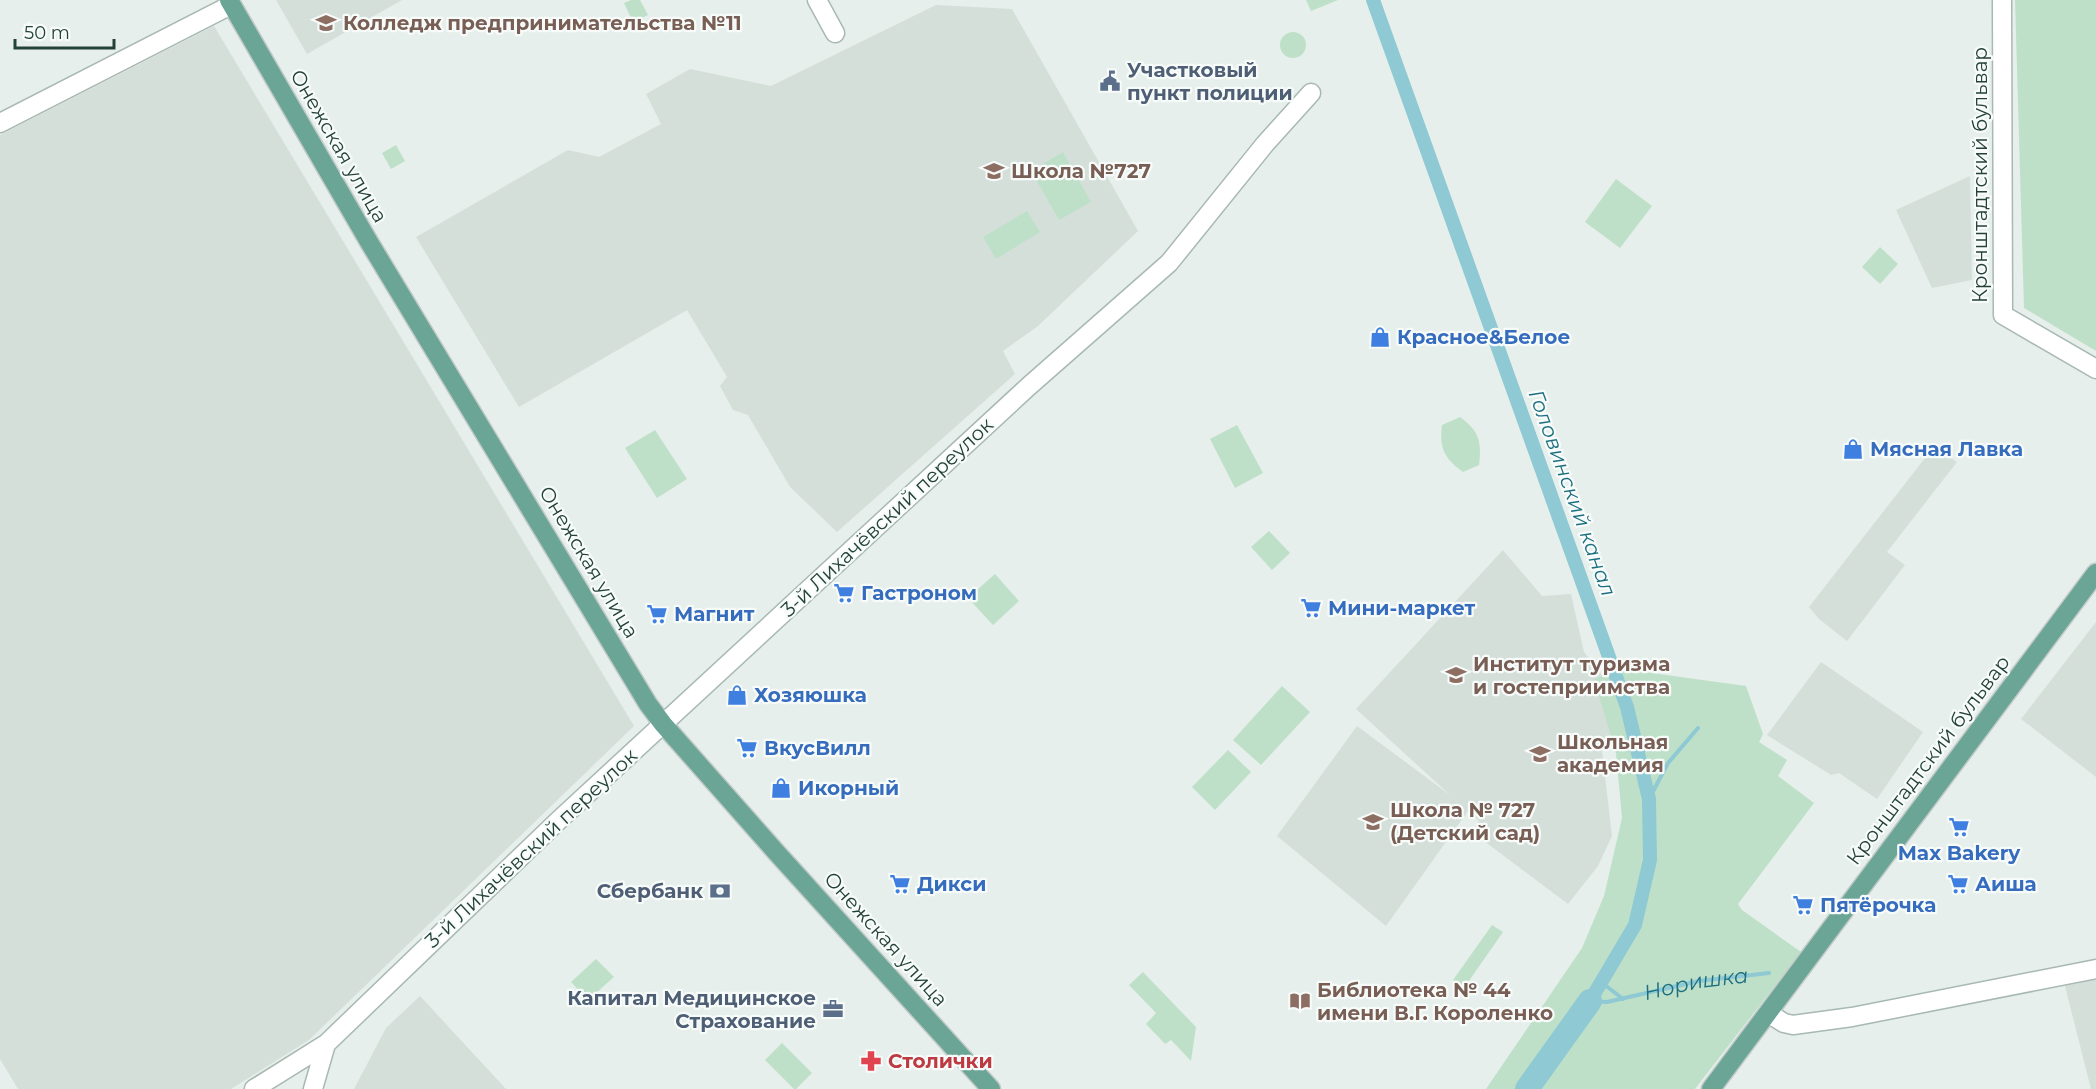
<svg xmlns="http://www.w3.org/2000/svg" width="2096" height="1089" font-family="Montserrat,sans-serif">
<rect width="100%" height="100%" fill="#e6efeb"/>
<!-- built -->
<path fill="#d4dfda" d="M276,0h126l-95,54z
M936,5l76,4 126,222 -100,95 -35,25 12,23 -178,158 -47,-45 -42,-72 -15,-5 -13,-24 7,-9 -40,-67 -168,97 -103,-170 152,-87 31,7 62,-33 -15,-30 44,-25 81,17z
M214,26l420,700 -325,314 -78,49h-213l-18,-30v-924z
M1970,176l2,104 -40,8 -36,-78z
M1948,456l9,6 -70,90 18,13 -58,76 -28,-22 -10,-12 116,-149z
M1503,550l39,46 29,-2 13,58 43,55 -25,43 10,86 -14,30 -30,38 -96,-72 7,-11 -11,-10 -82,115 -109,-90 80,-110 93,69 -94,-86z
M2096,622v155l-75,-58z
M1821,662l102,70 -46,67 -38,-26 -8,2 -64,-40z
M2096,979v110h-5l-26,-103z
M420,996l86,93h-152l32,-61z"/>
<!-- green -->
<path fill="#bfe0c8" d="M631,0h9l8,15 -15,7 -9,-19z
M1306,0h32l-27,11z
M2015,0h81v351l-72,-43z
M1280 45a13 13 0 1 1 26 0a13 13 0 1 1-26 0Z
M396,145l9,16 -14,8 -9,-16z
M1063,152l28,50 -32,18 -28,-49z
M1616,179l36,27 -32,42 -35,-26z
M1027,211l13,21 -44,27 -13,-22z
M1880,247l18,17 -18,20 -18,-17z
M1460,417c19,14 22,24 19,48l-16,7c-19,-14 -24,-24 -21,-47z
M1237,425l26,48 -28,15 -25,-49z
M655,430l32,49 -30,19 -32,-50z
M1269,531l21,22 -18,17 -21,-23z
M995,574l24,27 -26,24 -25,-27z
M1623,669l123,17 17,48 -4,8 28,18 -9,16 36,27 -76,101 4,6 59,42 -106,137h-209l96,-141 22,-52 18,-78 -6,-65 -22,-74z
M1282,686l28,26 -49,53 -28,-25z
M1228,750l23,22 -36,38 -23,-23z
M1492,925l11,7 -39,56 -11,-8z
M596,959l18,18 -26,23 -17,-18z
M1143,972l53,55 -5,34 -20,-21 -6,4 -19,-20 10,-11 -27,-28z
M782,1043l30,30 -16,16h-2l-29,-29z"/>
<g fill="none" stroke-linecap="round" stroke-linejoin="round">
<!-- stream -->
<g stroke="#8ec9d4" stroke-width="4">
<path d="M1649,799l19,-36 30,-35"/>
<path d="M1601,982l22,17"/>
<path id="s1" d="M1590,1001l17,1 92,-21 70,-8"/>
</g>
<!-- canal -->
<path stroke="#8ec9d4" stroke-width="14" d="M1373,0l254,707 22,92 1,61 -15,65 -45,76"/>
<!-- river -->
<path stroke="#8ec9d4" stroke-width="24" d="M1527,1089l63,-88"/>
<!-- minor casing -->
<g stroke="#a8b8b2" stroke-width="21">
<path id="minor" d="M817,0l18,33
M2002,0l1,315 93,54
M0,123l231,-118
M1768,1013l16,10 9,2 59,-8 244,-48
M254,1089l72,-45 233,-224 470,-434 140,-123 96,-119 46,-51
M313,1089l13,-45"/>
</g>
<!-- major casing -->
<g stroke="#c2cac8" stroke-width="21">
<path id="major" d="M229,0l140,242 279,462 15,20 113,128 215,237
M1711,1089l385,-516"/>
</g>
<!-- minor -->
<use href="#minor" stroke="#fff" stroke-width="18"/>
<!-- major -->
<use href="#major" stroke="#6aa596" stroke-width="18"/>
</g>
<!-- icons -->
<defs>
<g id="university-bare" transform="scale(1.62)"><path d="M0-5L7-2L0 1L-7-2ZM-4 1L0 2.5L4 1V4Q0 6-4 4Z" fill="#8d6e63" stroke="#f7fbf9" stroke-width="2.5" paint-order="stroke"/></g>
<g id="civic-bare" transform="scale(1.62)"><path d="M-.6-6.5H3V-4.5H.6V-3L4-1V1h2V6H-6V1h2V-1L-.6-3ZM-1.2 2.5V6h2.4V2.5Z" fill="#5c6f8a" stroke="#f7fbf9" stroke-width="2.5" paint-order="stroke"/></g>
<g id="school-bare" transform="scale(1.62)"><path d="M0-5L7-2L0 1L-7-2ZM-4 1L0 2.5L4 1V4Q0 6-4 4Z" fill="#8d6e63" stroke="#f7fbf9" stroke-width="2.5" paint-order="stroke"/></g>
<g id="shop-bare" transform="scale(1.62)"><path d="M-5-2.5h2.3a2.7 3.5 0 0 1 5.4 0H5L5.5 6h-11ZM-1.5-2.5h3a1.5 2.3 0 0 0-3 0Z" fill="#3f7fe0" stroke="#f7fbf9" stroke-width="2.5" paint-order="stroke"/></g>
<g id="supermarket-bare" transform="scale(1.62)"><path d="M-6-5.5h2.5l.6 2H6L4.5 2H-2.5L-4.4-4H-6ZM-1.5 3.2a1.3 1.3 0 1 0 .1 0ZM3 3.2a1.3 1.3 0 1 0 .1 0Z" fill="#3f7fe0" stroke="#f7fbf9" stroke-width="2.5" paint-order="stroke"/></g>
<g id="bank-bare" transform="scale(1.62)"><path d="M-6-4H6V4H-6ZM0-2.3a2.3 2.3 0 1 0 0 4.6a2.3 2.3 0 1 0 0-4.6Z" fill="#5c6f8a" stroke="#f7fbf9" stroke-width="2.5" paint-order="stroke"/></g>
<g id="library-bare" transform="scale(1.62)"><path d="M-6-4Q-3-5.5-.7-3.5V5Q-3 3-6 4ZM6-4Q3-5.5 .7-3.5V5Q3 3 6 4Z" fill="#8d6e63" stroke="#f7fbf9" stroke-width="2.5" paint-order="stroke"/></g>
<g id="office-bare" transform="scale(1.62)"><path d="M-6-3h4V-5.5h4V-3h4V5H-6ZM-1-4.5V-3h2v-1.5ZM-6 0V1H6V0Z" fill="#5c6f8a" stroke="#f7fbf9" stroke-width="2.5" paint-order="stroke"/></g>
<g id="pharmacy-bare" transform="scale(1.62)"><path d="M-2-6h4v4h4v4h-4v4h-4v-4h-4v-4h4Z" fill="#e0444e" stroke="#f7fbf9" stroke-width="2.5" paint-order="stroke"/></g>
</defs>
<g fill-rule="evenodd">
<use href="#university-bare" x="326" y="23"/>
<use href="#civic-bare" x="1110" y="81"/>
<use href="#school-bare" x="994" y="171"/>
<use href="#shop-bare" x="1380" y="337"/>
<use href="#shop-bare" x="1853" y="449"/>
<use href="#supermarket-bare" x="844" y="593"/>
<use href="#supermarket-bare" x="1311" y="608"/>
<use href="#supermarket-bare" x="657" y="614"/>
<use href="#university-bare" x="1456" y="675"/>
<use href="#shop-bare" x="737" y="695"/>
<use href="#supermarket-bare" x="747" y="748"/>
<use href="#school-bare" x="1540" y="754"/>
<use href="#shop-bare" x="781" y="788"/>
<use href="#school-bare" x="1373" y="822"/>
<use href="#supermarket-bare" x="1959" y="827"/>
<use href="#supermarket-bare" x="900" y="884"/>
<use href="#supermarket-bare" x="1958" y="884"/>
<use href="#bank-bare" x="720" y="891"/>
<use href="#supermarket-bare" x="1803" y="905"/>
<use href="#library-bare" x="1300" y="1001"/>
<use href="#office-bare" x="833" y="1009"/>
<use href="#pharmacy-bare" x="871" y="1061"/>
</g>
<g text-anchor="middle" stroke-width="4.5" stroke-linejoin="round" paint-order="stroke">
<!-- education labels -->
<g font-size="20" font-weight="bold" fill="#785e54" stroke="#f7fbf9" text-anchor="start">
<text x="343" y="30">Колледж предпринимательства №11</text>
<text x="1011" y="178">Школа №727</text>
<text x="1473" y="671">Институт туризма<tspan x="1473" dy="23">и гостеприимства</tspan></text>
<text x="1557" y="749">Школьная<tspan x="1557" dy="23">академия</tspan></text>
<text x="1390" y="817">Школа № 727<tspan x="1390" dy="23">(Детский сад)</tspan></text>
<text x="1317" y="997">Библиотека № 44<tspan x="1317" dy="23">имени В.Г. Короленко</tspan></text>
</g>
<!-- service labels -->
<g font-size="20" font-weight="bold" fill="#4e5e75" stroke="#f7fbf9" text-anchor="end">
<text x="1127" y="77" text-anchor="start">Участковый<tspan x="1127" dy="23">пункт полиции</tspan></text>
<text x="703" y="898">Сбербанк</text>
<text x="816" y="1005">Капитал Медицинское<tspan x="816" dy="23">Страхование</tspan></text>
</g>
<!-- street labels -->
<g font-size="20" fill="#24423a" stroke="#f7fbf9">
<text transform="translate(339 146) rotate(60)" y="7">Онежская улица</text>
<text transform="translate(1980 175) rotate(-90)" y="7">Кронштадтский бульвар</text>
<text transform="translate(887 517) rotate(-43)" y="7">3-й Лихачёвский переулок</text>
<text transform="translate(589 562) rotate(59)" y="7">Онежская улица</text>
<text transform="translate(1928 760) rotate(-53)" y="7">Кронштадтский бульвар</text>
<text transform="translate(531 848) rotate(-43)" y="7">3-й Лихачёвский переулок</text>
<text transform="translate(886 939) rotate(48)" y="7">Онежская улица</text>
</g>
<!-- shop labels -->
<g font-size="20" font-weight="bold" fill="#366cbe" stroke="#f7fbf9" text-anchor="start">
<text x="1397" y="344">Красное&amp;Белое</text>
<text x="1870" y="456">Мясная Лавка</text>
<text x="861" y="600">Гастроном</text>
<text x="1328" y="615">Мини-маркет</text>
<text x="674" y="621">Магнит</text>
<text x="754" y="702">Хозяюшка</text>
<text x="764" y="755">ВкусВилл</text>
<text x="798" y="795">Икорный</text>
<text x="1959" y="860" text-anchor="middle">Max Bakery</text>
<text x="917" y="891">Дикси</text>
<text x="1975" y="891">Аиша</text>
<text x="1820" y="912">Пятёрочка</text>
</g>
<!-- health labels -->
<g font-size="20" font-weight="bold" fill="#be3a42" stroke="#f7fbf9" text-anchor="start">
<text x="888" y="1068">Столички</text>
</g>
<!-- water labels -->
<g font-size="21" font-style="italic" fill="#1c6f80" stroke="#f7fbf9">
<text transform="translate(1572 493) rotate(70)" y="7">Головинский канал</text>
<text dy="7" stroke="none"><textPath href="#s1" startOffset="108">Норишка</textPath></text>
</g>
</g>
<!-- scale -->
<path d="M15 39v9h99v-9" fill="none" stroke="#24423a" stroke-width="3"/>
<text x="24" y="39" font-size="18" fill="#24423a" stroke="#f7fbf9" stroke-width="4.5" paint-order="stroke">50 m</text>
</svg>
